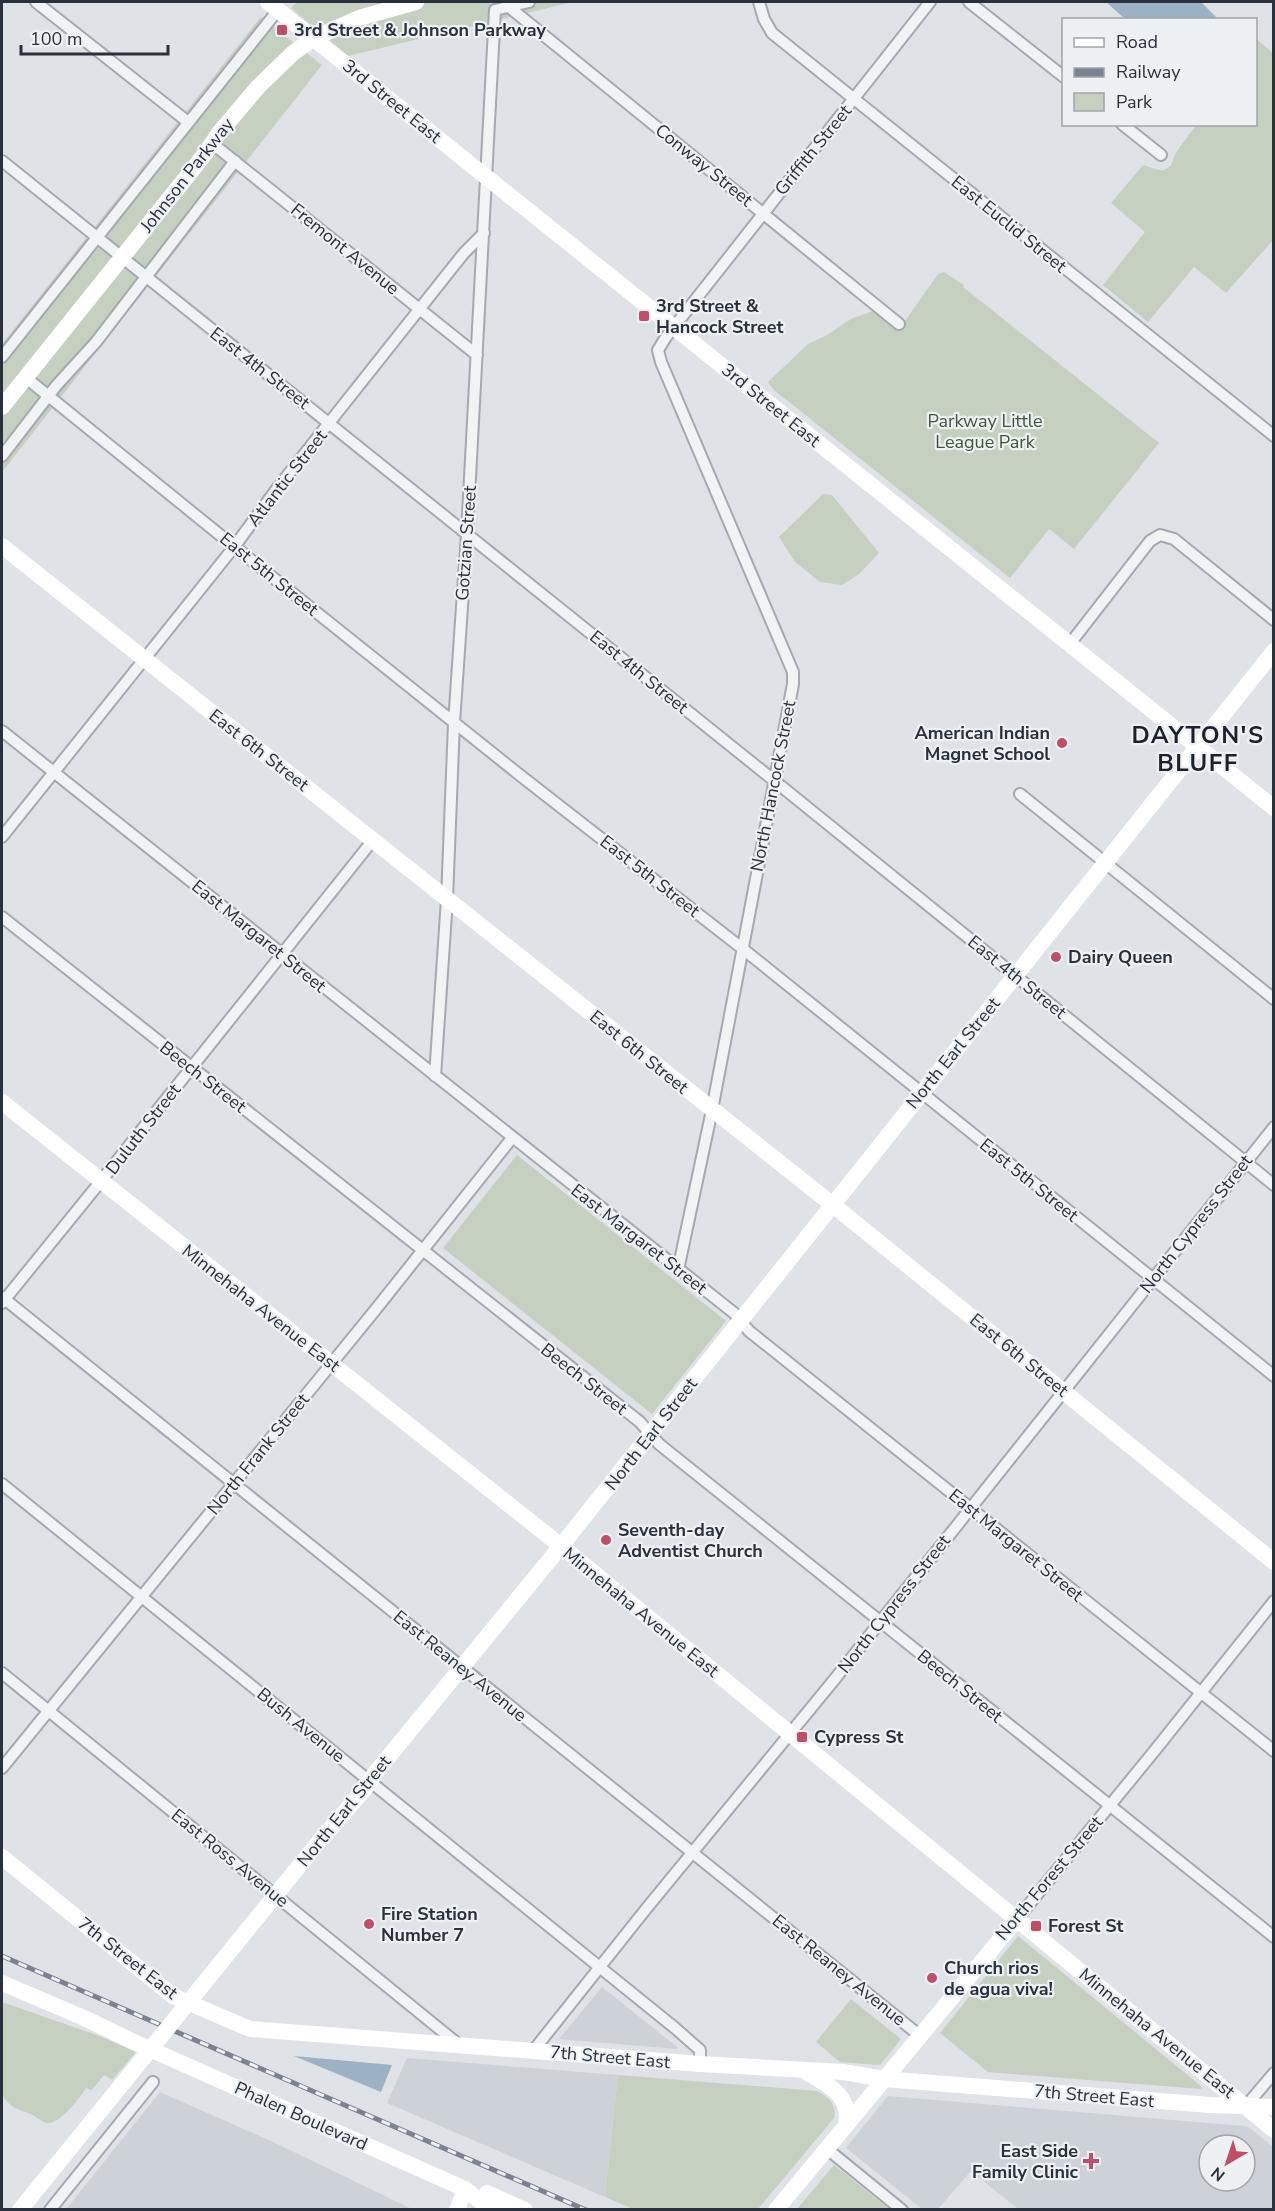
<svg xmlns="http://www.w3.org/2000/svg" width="1275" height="2211" font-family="'Nunito Sans',sans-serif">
<rect width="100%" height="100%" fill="#dfe2e7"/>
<!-- built -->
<path fill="#cdd2d8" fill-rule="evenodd" d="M602,1987l75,60v2l-118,-10z
M407,2058l211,17 -13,122 -218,-94z
M160,2092l111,49 141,68 -342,1 -3,-2z
M888,2096l356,30 5,1 24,20v62h-255l-47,-38 -33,38h-16l-76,-61zM1209,2145h36v36h-36z"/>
<!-- green -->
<path fill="#c5d0c0" d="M297,2h276l-225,54 -57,-48z
M261,17l61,48 -320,407v-128z
M1256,39l17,14v187l-47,53 -32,-26 -46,55 -45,-37 42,-53 -34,-29 32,-38c7,1 17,8 23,4 7,-3 7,-11 10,-16 6,-10 14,-19 20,-28l60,-1z
M944,272l20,13 -1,2 196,156 -85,106 -25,-20 -39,49 -236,-188 -6,-8 40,-38 19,-9 24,-16 22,-8 25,20 40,-57z
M823,494l9,1 47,58 -20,21 -17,11 -22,-3 -25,-20 -16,-25z
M517,1155l209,166 -74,93 -209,-166z
M1018,1936l184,151 -1,2 -213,-17 -48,-39z
M851,1999l50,40 -21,26 -40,-3 -24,-20z
M2,2002l100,35 34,15 -24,28 -8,-5 -12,15 -6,-2c-6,10 -27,37 -39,35 -6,-1 -11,-7 -16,-9 -12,-4 -23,-7 -29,-20 -2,-8 0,-78 0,-92z
M618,2075l199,16c11,6 20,13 17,27l-76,91h-125l-28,-12z
M834,2165l55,44h-92z"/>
<!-- water -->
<path fill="#9db2c4" d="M1106,2h95l17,17h-93z
M294,2056l98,9 -11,27z"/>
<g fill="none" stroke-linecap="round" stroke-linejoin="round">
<!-- street casing -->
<g stroke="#a5a9b0" stroke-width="14">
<path id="street" d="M36,2l152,120
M759,2l5,17 8,14 502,403
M969,2l95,75
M509,7l390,317
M1122,124l39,31
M213,144l264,211
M2,161l764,613 508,411
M2,357l276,-347
M25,377l216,175 280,224 222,173 531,427
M2,456l54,-70 40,-44 139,-181
M1069,645l81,-104 10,-6 14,4 100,81
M2,731l732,582 15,18 525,420
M1020,794l254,205
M2,837l232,-290 45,-61 185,-233 20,-20
M2,917l638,505 19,22 615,493
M435,1076l12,-177 7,-176 13,-189 28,-524 34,-8
M678,1270l34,-160 81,-426v-12l-132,-310 -3,-12 8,-13 264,-335
M2,1297l917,738
M2,1303l99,-122 272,-341
M2,1484l673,544 25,22v14
M2,1673l456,371
M2,1768l374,-459 136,-171
M1017,1919l139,-170 118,-148
M533,2051l113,-142 188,-229 440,-553
M1246,2106l28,-33
M826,2148l76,62
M50,2210l103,-128"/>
</g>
<!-- street -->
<use href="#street" stroke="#f1f3f5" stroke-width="10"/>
<!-- secondary -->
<path stroke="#fff" stroke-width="16" d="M268,2l1006,806
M2,407l203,-253 14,-21 39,-46 35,-34 21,-15 45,-20 57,-16
M2,546l831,659 441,357
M2,1102l559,444 713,584
M2,1857l171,139 77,33 450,35 143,8 41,7 326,26 64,2
M235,1945l87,-107 42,-48 12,-18 185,-226 713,-895
M2,1983l80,34 54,26 329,146 15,12 19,9
M806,2072c21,12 46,24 40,52
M487,2193l38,17
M20,2210l21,-26
M457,2210l8,-21
M776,2210l241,-291"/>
<!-- rail casing -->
<g stroke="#7a838f" stroke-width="5">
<path id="rail" d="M2,1956l584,254"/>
</g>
<!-- rail -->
<use href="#rail" stroke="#eef1f4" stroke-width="3" stroke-dasharray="9" stroke-linecap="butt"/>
<!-- secondary-bridge -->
<path stroke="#fff" stroke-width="16" d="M41,2184l194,-239"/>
</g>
<!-- markers -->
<g fill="#c14e67" stroke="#eef1f4" stroke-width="2">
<rect x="276" y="24" width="12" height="12" rx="3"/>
<rect x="638" y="310" width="12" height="12" rx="3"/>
<circle cx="1062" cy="743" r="6"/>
<circle cx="1056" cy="957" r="6"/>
<circle cx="606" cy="1540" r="6"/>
<rect x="796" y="1731" width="12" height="12" rx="3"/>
<circle cx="369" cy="1924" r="6"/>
<rect x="1030" y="1920" width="12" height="12" rx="3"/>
<circle cx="932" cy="1978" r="6"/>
<path d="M1088 2152h6v6h6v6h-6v6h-6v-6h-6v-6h6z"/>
</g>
<g text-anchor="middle" stroke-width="4.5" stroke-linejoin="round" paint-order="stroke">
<!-- poi labels -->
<g font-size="18" font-weight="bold" fill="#29313c" stroke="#eef1f4" text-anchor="start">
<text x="294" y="36">3rd Street &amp; Johnson Parkway</text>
<text x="656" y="312">3rd Street &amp;<tspan x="656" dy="21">Hancock Street</tspan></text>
<text x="1050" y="739" text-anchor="end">American Indian<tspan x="1050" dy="21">Magnet School</tspan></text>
<text x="1068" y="963">Dairy Queen</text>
<text x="618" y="1536">Seventh-day<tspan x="618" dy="21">Adventist Church</tspan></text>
<text x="814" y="1743">Cypress St</text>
<text x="381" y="1920">Fire Station<tspan x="381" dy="21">Number 7</tspan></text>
<text x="1048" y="1932">Forest St</text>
<text x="944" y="1974">Church rios<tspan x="944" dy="21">de agua viva!</tspan></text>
<text x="1078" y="2157" text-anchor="end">East Side<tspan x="1078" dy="21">Family Clinic</tspan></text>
</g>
<!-- street labels -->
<g font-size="18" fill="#29313c" stroke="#eef1f4">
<text transform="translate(392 101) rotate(39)" y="6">3rd Street East</text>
<text transform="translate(813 150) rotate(-51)" y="6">Griffith Street</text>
<text transform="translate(704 165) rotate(39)" y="6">Conway Street</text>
<text transform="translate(187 175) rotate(-52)" y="6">Johnson Parkway</text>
<text transform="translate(1009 224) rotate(39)" y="6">East Euclid Street</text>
<text transform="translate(345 249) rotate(39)" y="6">Fremont Avenue</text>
<text transform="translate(260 368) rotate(38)" y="6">East 4th Street</text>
<text transform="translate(771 405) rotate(39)" y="6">3rd Street East</text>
<text transform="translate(287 478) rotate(-52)" y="6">Atlantic Street</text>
<text transform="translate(466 543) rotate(-86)" y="6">Gotzian Street</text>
<text transform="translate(269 574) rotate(39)" y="6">East 5th Street</text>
<text transform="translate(639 672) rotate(39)" y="6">East 4th Street</text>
<text transform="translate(259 750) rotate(38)" y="6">East 6th Street</text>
<text transform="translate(773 786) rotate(-79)" y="6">North Hancock Street</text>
<text transform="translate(650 876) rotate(38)" y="6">East 5th Street</text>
<text transform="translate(259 936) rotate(39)" y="6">East Margaret Street</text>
<text transform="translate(1017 977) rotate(39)" y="6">East 4th Street</text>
<text transform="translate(639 1052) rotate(39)" y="6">East 6th Street</text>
<text transform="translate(953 1053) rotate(-51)" y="6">North Earl Street</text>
<text transform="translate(203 1077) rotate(38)" y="6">Beech Street</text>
<text transform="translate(143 1129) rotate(-52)" y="6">Duluth Street</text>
<text transform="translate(1029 1180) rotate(39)" y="6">East 5th Street</text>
<text transform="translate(1196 1224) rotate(-52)" y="6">North Cypress Street</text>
<text transform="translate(639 1239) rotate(38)" y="6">East Margaret Street</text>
<text transform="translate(261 1308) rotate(38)" y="6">Minnehaha Avenue East</text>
<text transform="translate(1019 1355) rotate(39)" y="6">East 6th Street</text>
<text transform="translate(584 1379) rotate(38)" y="6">Beech Street</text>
<text transform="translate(651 1434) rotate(-52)" y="6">North Earl Street</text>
<text transform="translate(258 1454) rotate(-51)" y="6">North Frank Street</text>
<text transform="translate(1016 1545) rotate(39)" y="6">East Margaret Street</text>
<text transform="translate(894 1604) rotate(-52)" y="6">North Cypress Street</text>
<text transform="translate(641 1612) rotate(39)" y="6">Minnehaha Avenue East</text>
<text transform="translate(460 1666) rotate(39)" y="6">East Reaney Avenue</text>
<text transform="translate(960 1686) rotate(39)" y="6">Beech Street</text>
<text transform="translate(301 1725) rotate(39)" y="6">Bush Avenue</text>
<text transform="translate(344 1811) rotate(-51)" y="6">North Earl Street</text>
<text transform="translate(230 1858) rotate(39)" y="6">East Ross Avenue</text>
<text transform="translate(1049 1878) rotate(-50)" y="6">North Forest Street</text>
<text transform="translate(128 1958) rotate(38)" y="6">7th Street East</text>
<text transform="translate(839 1970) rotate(39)" y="6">East Reaney Avenue</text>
<text transform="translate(1157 2033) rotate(39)" y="6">Minnehaha Avenue East</text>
<text transform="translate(610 2057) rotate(5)" y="6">7th Street East</text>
<text transform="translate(1094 2096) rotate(5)" y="6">7th Street East</text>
<text transform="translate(301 2116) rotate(24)" y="6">Phalen Boulevard</text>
</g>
<!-- park labels -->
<g font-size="18" fill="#405638" stroke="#eef1f4">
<text x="985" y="427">Parkway Little<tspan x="985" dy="21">League Park</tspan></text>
</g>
<!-- district labels -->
<g font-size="24" font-weight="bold" letter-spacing="1.5" fill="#1b222d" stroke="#eef1f4">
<text x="1198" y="743">DAYTON'S<tspan x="1198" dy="28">BLUFF</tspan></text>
</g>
</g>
<!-- border -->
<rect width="1275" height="2211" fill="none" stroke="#29313c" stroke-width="6"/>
<!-- legend -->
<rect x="1062" y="18" width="195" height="108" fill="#eef1f4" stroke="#9fa4aa" stroke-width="1.5"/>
<rect x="1074" y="38" width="30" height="9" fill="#ffffff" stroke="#9fa4aa" stroke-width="1.5"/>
<text x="1116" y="48" font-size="18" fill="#29313c">Road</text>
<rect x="1074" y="68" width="30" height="9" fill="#7a838f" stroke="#9fa4aa" stroke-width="1.5"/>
<text x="1116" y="78" font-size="18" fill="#29313c">Railway</text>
<rect x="1074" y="93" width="30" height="18" fill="#c5d0c0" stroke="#9fa4aa" stroke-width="1.5"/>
<text x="1116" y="108" font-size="18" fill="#29313c">Park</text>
<!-- north arrow -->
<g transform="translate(1227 2163) rotate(219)"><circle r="28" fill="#eef1f4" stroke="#9fa4aa" stroke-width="1.5"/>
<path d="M0-4.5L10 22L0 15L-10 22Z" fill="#c14e67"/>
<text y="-9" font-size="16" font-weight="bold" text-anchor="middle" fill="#29313c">N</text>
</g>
<!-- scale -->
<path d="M21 45v9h147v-9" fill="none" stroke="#29313c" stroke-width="3"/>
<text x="30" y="45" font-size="18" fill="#29313c" stroke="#eef1f4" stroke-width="4.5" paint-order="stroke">100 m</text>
</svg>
